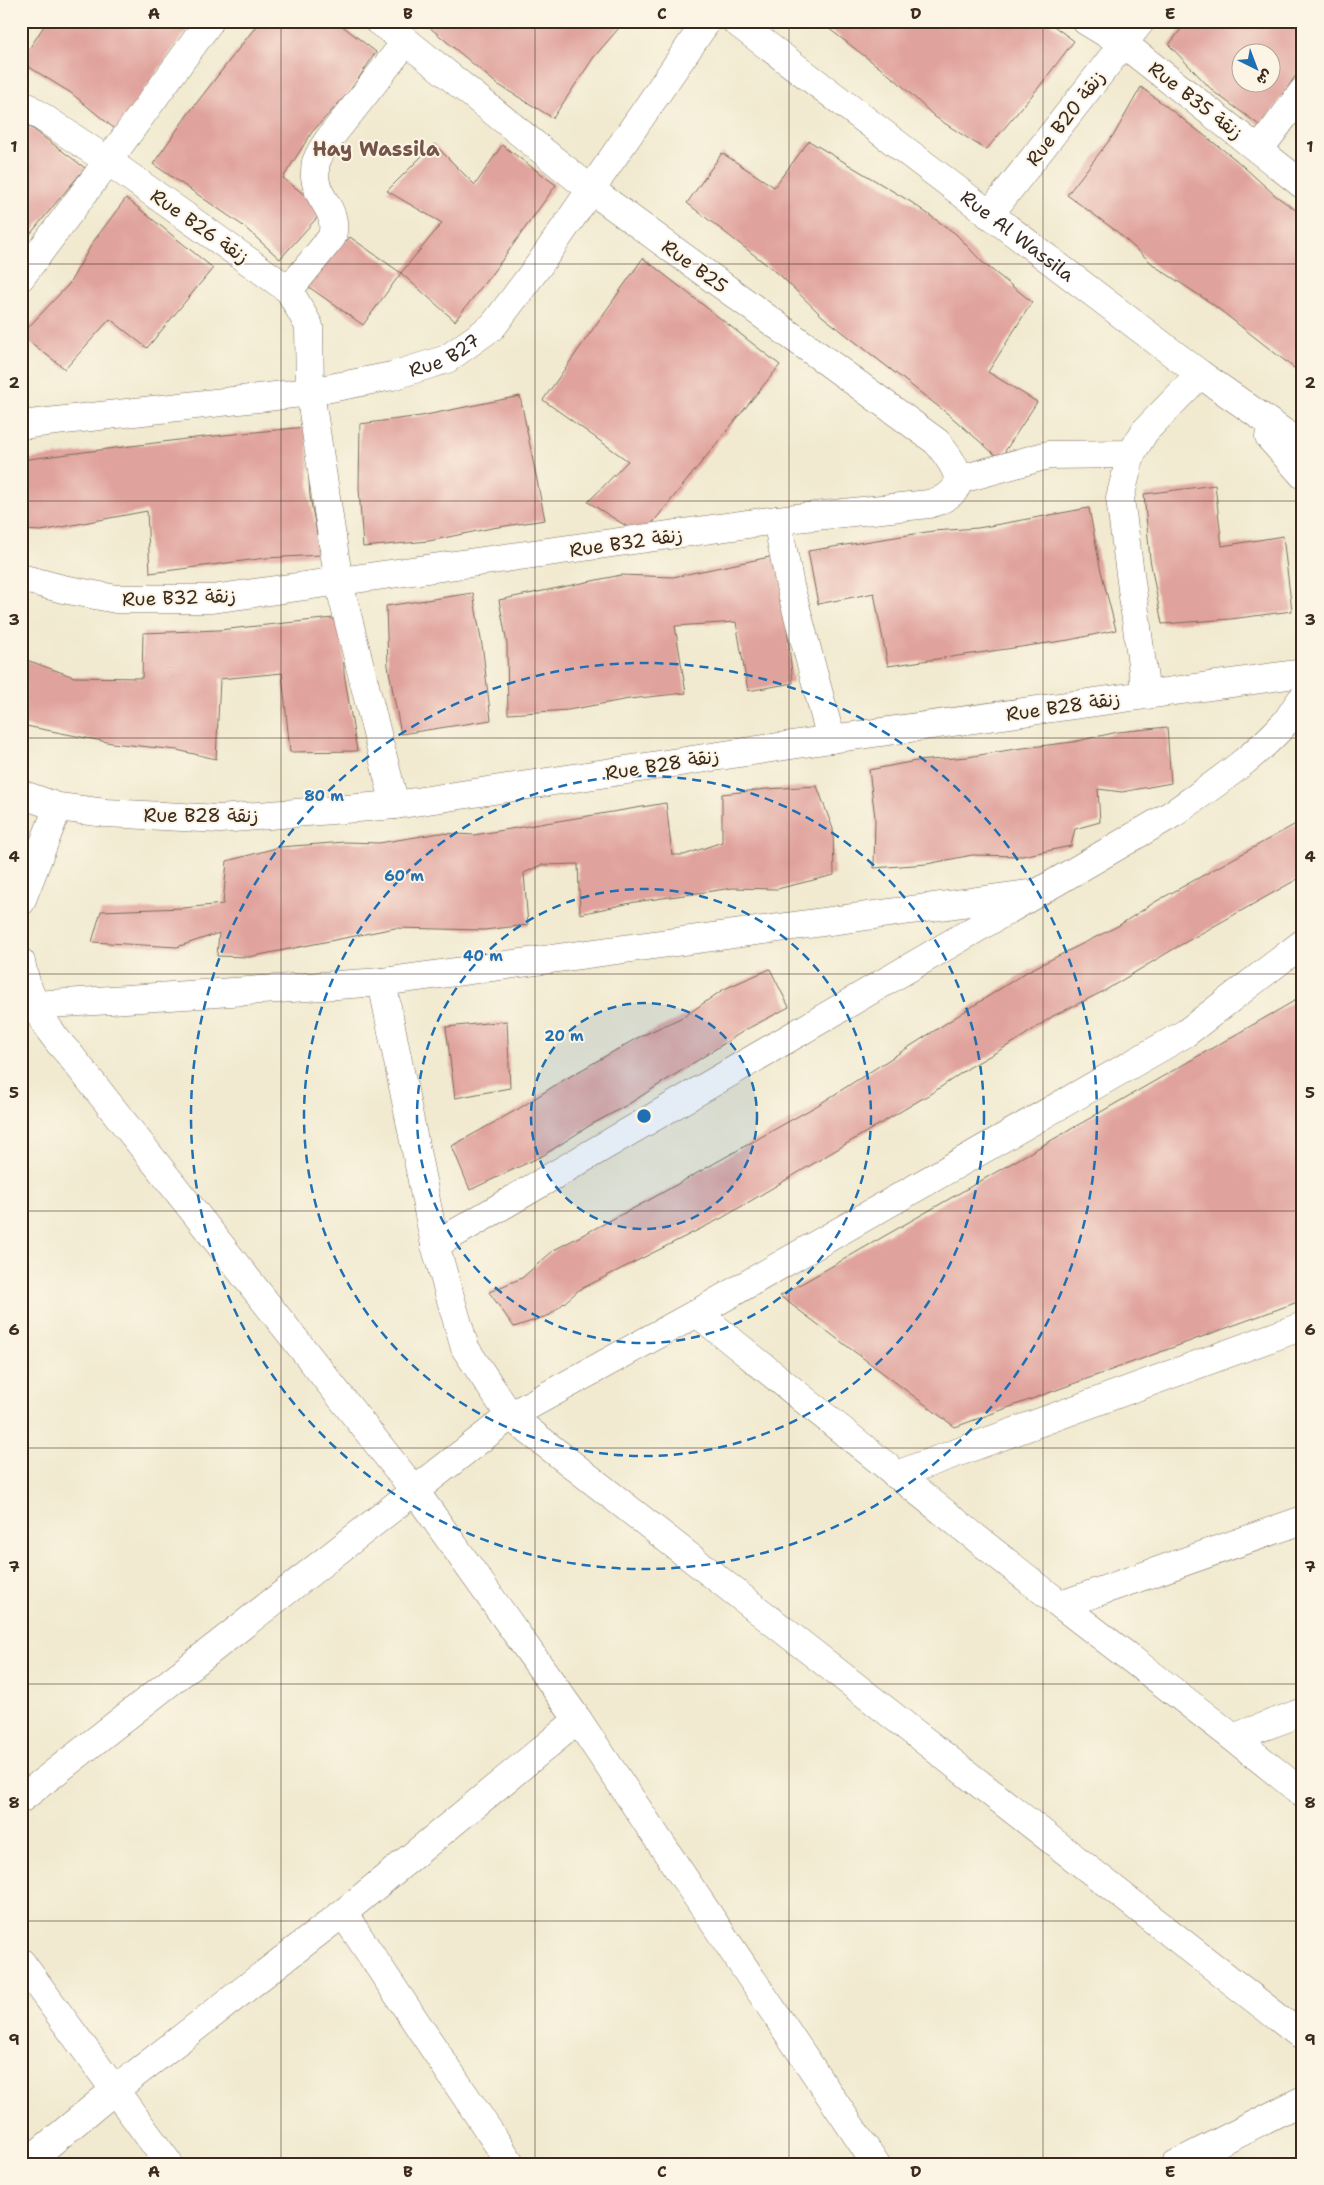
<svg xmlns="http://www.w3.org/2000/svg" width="1324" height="2185" font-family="'Shantell Sans','Playpen Sans Arabic',sans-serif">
<rect width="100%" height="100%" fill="#fcf5e5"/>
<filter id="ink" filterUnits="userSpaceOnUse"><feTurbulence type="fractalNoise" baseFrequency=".02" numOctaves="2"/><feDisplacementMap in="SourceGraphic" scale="10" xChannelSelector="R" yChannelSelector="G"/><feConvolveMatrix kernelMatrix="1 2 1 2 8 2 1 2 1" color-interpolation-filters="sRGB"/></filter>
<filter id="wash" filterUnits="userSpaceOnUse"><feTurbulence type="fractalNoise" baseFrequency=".0096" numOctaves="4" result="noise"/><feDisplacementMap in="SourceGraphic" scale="20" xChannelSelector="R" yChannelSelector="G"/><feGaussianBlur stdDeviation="1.12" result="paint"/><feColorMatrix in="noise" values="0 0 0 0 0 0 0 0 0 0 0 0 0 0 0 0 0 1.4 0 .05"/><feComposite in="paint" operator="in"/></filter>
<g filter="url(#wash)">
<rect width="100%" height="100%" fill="#f1ead0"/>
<g id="blocks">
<!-- building -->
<path fill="#e0a29c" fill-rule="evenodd" d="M47,21h147l-14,18 -64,91 -45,-37 -50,-31z
M260,21h76l40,31 -26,39 -38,41 -29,46 41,32 -44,49 -38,-34 -89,-61 35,-50z
M422,21h203l-31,36 -41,61 -56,-34z
M819,21h228l27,20 -35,46 -53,63 -51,-33 -38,-36z
M1187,21h116v43l-41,63 -48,-35 -45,-47zM1242,52h30v30h-30z
M1141,87l94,72 41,37 27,19v160l-92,-72 -55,-36 -41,-37 -48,-35 48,-62z
M21,120l64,48 -64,77z
M809,141l102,61 45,32 26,28 50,40 -44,70 49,30 -37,57 -52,-45 -126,-98 -42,-41 -93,-72 35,-50 52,34z
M434,144l41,41 27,-40 54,40 -56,78 -45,58 -54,-48 41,-50 -55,-32z
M126,198l87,70 -66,80 -37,-29 -45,50 -44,-34 48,-51 24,-42z
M350,237l51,36 -38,52 -60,-42z
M643,258l137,107 -138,171 -54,-34 40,-41 -85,-61z
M520,396l25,124 -53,8 -63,13 -66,6 -4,-59 1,-64 61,-8z
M306,427l4,70 11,58 -55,3 -116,15 -3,-62 -106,20 -20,-1v-70l173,-22z
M1215,485l7,61 61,-10 9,75 -61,8 -69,5 -12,-65 -6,-65z
M1089,508l11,59 16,63 -47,10 -181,26 -14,-73 -56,11 -10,-53 125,-20 45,-3z
M779,555l14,128 -45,8 -12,-69 -61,4 11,67 -57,6 -61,11 -60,4 -1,-70 -8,-44 122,-25 52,2z
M473,593l10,58 8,69 -90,14 -13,-68 -2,-60z
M343,617l1,56 13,78 -67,1 -8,-79 -62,6 -4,80 -39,-9 -65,-7 -91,-18v-67l53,19 68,1 1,-45 76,-3z
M1167,727l4,56 -49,9 -24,-3 2,33 -25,7 -4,17 -49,10 -50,-1 -45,9 -53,4 1,-51 -6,-47 47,-9 52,-4 47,-8 58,-7 45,-10z
M817,786l16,43 1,46 -57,14 -44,-1 -98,14 -55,12 -2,-50 -37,1 -17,8 4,52 -44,5 -89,-2 -146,29 -32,-1 2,-23 -42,14 -85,-5 9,-31 82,-3 40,-4 4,-43 53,-14 65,-5 34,1 61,-10 34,2 192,-32 6,52h12l38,-13v-48l45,-5z
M1303,820v56l-126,71 -73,44 -51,25 -37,25 -46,26 -35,24 -213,127 -143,72 -29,25 -36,12 -25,-35 33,-14 32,-28 97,-51 167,-94 210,-134 90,-45 37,-24z
M770,969l19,38 -42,22 -120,76 -38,21 -45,29 -74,35 -18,-44 68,-38 37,-24 80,-46 48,-22 39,-27z
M1303,996v304l-348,127 -175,-131z
M507,1021l3,67 -55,10 -9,-71z"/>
</g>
</g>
<g filter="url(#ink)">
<use href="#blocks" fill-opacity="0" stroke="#7b6d5c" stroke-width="1"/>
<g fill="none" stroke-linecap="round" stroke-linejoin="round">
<!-- minor casing -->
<g stroke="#7b6d5c" stroke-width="29">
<g id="minor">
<path id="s1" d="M735,21l465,353 103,72"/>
<path d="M1086,21l38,23 179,141"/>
<path d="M21,103l87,58 181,129 20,36 1,66 29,191 56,222"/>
<path d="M1259,150l44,-59"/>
<path d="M989,215l152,-194"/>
<path d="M21,277l87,-116 102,-140"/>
<path d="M289,290l43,-53c7,-29 -15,-35 -17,-60 0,-5 0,-11 1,-15 7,-18 21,-33 33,-48 19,-24 38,-48 57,-73"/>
<path id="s2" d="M21,425l289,-33 82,-16 55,-17 46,-33 46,-61 168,-244"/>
<path d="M1269,437l34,38"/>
<path d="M958,480l90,-25 83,-1"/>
<path d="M777,520l13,66 41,153"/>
<path d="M21,578l42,11 53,10h96l565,-79 152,-16c44,-13 30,-34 8,-62l-347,-253 -184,-148 -28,-20"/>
<path d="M1146,695l-26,-197 11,-44 14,-23 55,-57"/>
<path d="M21,902l37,-95"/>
<path d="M21,962c7,36 24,67 49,93l345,436 163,229 298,444"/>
<path d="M382,982l53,263 30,103 45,68 793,621"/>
<path d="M35,1005l347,-23 646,-88"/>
<path d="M435,1245l739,-432c38,-27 79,-54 111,-90 7,-8 11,-18 18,-25"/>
<path d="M697,1313c121,98 241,196 364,292 81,63 163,123 242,189"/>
<path d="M896,1475l407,-149"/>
<path d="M1061,1605l242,-85"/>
<path d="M1235,1737l68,-25"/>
<path d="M21,1799l489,-383 187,-103 489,-280 117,-90"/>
<path d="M343,1913l168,251"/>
<path d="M21,1962l148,202"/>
<path d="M25,2164l91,-75 227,-176 235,-193"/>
<path d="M1176,2164l127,-64"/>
</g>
</g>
<!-- tertiary casing -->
<g stroke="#7b6d5c" stroke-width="29">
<path id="tertiary" d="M21,794l37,13 48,6 114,6 175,-14 436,-66 472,-66"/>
</g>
<!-- minor -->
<use href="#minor" stroke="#fff" stroke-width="28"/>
<!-- tertiary -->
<use href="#tertiary" stroke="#fff" stroke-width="28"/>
</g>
</g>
<!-- grid -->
<path fill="none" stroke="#3b2a1e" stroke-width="1" stroke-opacity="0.55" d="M281,21v2143M535,21v2143M789,21v2143M1043,21v2143M21,264h1282M21,501h1282M21,738h1282M21,974h1282M21,1211h1282M21,1448h1282M21,1684h1282M21,1921h1282"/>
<!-- distance rings -->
<circle cx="644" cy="1116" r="113" fill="#1f6fb2" fill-opacity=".12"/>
<g fill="none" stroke="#1f6fb2" stroke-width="2.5" stroke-dasharray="9 6">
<circle cx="644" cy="1116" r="113"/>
<circle cx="644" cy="1116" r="227"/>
<circle cx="644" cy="1116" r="340"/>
<circle cx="644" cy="1116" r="453"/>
</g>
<g text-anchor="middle" stroke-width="4" stroke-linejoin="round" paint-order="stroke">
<!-- street labels -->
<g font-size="19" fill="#3b2a1e" stroke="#fcf5e5">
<text transform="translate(1196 100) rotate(38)" y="7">Rue B35 زنقة</text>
<text transform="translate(1065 118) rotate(-52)" y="7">Rue B20 زنقة</text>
<text transform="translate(200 226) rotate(35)" y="7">Rue B26 زنقة</text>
<text dy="7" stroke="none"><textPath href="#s1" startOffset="355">Rue Al Wassila</textPath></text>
<text transform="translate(695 266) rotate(36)" y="7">Rue B25</text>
<text dy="7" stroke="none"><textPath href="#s2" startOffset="431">Rue B27</textPath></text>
<text transform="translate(626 542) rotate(-8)" y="7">Rue B32 زنقة</text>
<text transform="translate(179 597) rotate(-2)" y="7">Rue B32 زنقة</text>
<text transform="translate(1063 706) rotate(-8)" y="7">Rue B28 زنقة</text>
<text transform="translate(662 764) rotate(-9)" y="7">Rue B28 زنقة</text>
<text x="201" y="822">Rue B28 زنقة</text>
</g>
<!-- neighbourhood labels -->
<g font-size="20" font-weight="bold" fill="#75544a" stroke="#fcf5e5">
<text x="376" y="156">Hay Wassila</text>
</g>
</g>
<circle cx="644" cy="1116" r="8" fill="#1f6fb2" stroke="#fcf5e5" stroke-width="2.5"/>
<g font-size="15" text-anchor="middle" font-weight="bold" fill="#1f6fb2" stroke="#fcf5e5" stroke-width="4" stroke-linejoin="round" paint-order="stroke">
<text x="324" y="801">80 m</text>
<text x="404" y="881">60 m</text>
<text x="483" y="961">40 m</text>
<text x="564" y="1041">20 m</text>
</g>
<!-- margin -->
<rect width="1324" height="2185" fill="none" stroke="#fcf5e5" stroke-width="55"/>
<!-- north arrow -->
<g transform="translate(1256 68) rotate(138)"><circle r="24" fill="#fcf5e5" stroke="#afa495"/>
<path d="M0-4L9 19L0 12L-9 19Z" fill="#1f6fb2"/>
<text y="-8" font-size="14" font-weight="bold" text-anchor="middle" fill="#3b2a1e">ش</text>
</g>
<rect x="28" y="28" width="1268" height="2130" fill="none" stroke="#3b2a1e" stroke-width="2"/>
<g font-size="16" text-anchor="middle" font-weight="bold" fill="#3b2a1e">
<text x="154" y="19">A</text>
<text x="408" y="19">B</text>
<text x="662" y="19">C</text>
<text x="916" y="19">D</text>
<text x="1170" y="19">E</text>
<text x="14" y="152">1</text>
<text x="1310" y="152">1</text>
<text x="14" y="388">2</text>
<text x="1310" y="388">2</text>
<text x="14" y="625">3</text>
<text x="1310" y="625">3</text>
<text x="14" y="862">4</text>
<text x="1310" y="862">4</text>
<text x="14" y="1098">5</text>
<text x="1310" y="1098">5</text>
<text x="14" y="1335">6</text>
<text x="1310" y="1335">6</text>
<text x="14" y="1572">7</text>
<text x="1310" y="1572">7</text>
<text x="14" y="1808">8</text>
<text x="1310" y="1808">8</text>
<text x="14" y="2045">9</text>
<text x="1310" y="2045">9</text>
<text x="154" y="2177">A</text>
<text x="408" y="2177">B</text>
<text x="662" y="2177">C</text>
<text x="916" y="2177">D</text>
<text x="1170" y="2177">E</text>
</g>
</svg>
